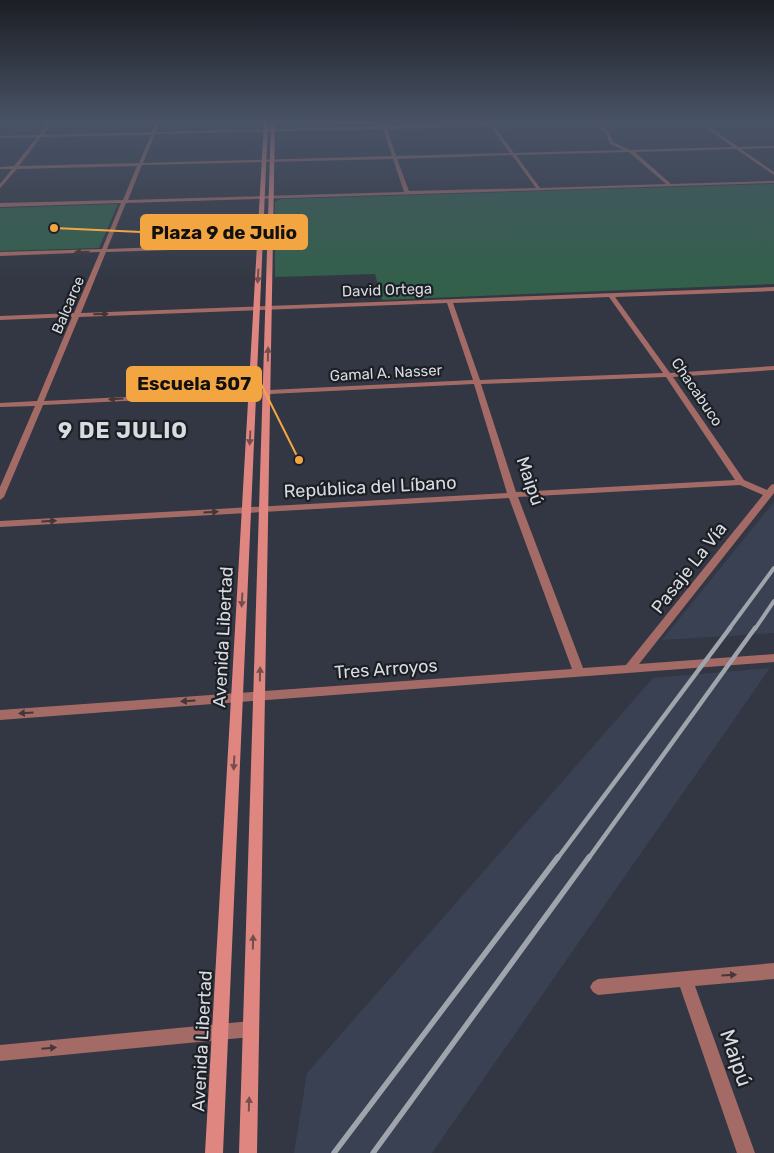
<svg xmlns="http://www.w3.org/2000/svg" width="774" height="1153" font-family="Rubik,sans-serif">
<rect width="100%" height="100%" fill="#323743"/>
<!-- built -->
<path fill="#3a4153" d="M774,502v131l-112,7z
M770,668l-338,485h-138l13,-80 346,-395z"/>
<!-- green -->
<path fill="#32604b" d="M774,184v100l-392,16 -7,-26 -100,3v-75l6,-3z
M118,204l-19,44 -99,3v-43z"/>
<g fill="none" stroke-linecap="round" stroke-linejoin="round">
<!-- minor -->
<path fill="#a46b66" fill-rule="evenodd" d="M49,122h4l-10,13 109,-3 4,-10h4l-4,10 226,-6v-4h2l2,4 102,-2 -1,-2h4l23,31 109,-3 -13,-6 -4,-10 -13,-12h5l11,11 4,9 17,8 103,-3 -35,-25h5l35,25 36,-1v2l-33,1 33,23v3l-38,-26 -101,3 36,32 103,-3v2l-648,20 -19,46 163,-6 3,2 -3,2 -164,5 -25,61 693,-26v4l-159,6 55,76 104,-7v4l-101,7 71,103 23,10 4,-5 3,-1v9l-135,171 135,-10v8l-774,58v-10l572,-41 -63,-171 -509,29v-6l507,-28 -33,-109 -431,21 -39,92 -4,3v-13l35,-81 -35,1v-4l37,-2 35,-84 -72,3v-4l74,-3 26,-61 -100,4v-4l102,-3 19,-46 -121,4v-4l123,-3 14,-34 -120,3 -17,19v-4l12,-15h-12v-2l14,-1 23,-29 -37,1v-2l39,-1zM490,126l20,27 -114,3 -9,-27zM383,129l9,27 -249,7 12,-29zM151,135l-12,28 -120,3 22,-29zM629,152l37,32 -126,4 -24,-33zM512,155l24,33 -127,3 -12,-32zM393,159l11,33 -276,8 14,-35zM609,297l54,76 -183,7 -27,-77zM447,303l26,77 -429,21 35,-84zM666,377l69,103 -219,12 -35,-108zM740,485l23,10 -137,170 -43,3 -65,-171z
M774,963v16l-79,7 60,167h-18l-57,-166 -82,8 -5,-3 -3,-5 3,-5 5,-3z
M251,1021l6,2 2,6 -2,6 -6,2 -251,24v-16z"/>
<!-- secondary -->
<path fill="#e08680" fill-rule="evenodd" d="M264,122h4l-45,1031h-18z
M271,122h4l-18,1031h-18z"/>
<!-- rail-far2 -->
<path stroke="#a0a4ac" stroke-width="4" d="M729,629l45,-61
M755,629l19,-28"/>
<!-- rail-far1 -->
<path stroke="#a0a4ac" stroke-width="4.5" d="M557,859l173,-231
M588,859l167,-231"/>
<!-- rail -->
<path stroke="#a0a4ac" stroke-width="5.5" d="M334,1153l224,-296
M373,1153l216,-296"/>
</g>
<!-- one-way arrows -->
<defs><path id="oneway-solid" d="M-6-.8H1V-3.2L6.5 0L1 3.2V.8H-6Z" transform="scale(1.25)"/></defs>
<g fill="#453638">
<use href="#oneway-solid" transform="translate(82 252) rotate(178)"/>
<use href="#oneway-solid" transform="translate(101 314) rotate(-2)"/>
<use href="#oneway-solid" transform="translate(116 399) rotate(177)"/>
<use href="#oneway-solid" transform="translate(211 512) rotate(-3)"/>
<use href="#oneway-solid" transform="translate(49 521) rotate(-3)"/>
<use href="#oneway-solid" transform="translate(188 701) rotate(176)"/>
<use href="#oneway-solid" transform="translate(26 713) rotate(176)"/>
<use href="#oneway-solid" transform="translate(729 975) rotate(-4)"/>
<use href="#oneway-solid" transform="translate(49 1048) rotate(-5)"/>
</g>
<g fill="#744d4d">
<use href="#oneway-solid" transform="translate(258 276) rotate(93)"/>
<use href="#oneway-solid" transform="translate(268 354) rotate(-89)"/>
<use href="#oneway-solid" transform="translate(250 438) rotate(93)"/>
<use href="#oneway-solid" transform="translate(242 600) rotate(93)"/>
<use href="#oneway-solid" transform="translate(260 674) rotate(-89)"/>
<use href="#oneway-solid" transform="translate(234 763) rotate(93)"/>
<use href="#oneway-solid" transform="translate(253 942) rotate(-89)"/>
<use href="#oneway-solid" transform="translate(249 1104) rotate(-88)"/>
</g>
<!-- sky -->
<linearGradient id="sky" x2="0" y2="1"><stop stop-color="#1c1e25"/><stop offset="0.43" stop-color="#495366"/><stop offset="1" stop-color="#495366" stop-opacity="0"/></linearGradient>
<rect width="774" height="284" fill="url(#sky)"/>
<g text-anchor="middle" stroke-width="4.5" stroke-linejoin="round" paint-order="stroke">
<!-- far-street labels -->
<g font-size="15" fill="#d8dbe2" stroke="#1c1f24">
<text transform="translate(387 290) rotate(-2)" y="5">David Ortega</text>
<text transform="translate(68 305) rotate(-67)" y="5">Balcarce</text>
<text transform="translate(386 373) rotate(-3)" y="5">Gamal A. Nasser</text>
<text transform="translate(697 392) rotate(56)" y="5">Chacabuco</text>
</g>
<!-- street labels -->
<g font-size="18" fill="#d8dbe2" stroke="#1c1f24">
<text transform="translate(530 481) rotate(71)" y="6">Maipú</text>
<text transform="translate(370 487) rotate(-3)" y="6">República del Líbano</text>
<text transform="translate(689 568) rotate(-52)" y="6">Pasaje La Vía</text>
<text transform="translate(223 637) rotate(-87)" y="6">Avenida Libertad</text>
<text transform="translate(386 669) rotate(-4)" y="6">Tres Arroyos</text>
<text transform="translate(202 1041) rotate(-87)" y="6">Avenida Libertad</text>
</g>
<!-- near-street labels -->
<g font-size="21" fill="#d8dbe2" stroke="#1c1f24">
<text transform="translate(736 1058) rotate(71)" y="7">Maipú</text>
</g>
<!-- district labels -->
<g font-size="22" font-weight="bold" letter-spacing="1" fill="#d8dbe2" stroke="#1c1f24">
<text x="123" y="438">9 DE JULIO</text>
</g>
</g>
<!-- callouts -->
<path fill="none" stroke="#f2a541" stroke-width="2" d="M54 228L141 232M299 460L261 384"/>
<g fill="#f2a541" stroke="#1c1f24" stroke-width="2">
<circle cx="54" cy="228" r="5"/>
<circle cx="299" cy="460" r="5"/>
</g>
<g fill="#f2a541" stroke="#f2a541" stroke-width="2">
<rect x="141" y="215" width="166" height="34" rx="5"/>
<rect x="127" y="367" width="134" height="34" rx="5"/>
</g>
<g font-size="19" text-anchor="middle" font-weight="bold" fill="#111">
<text x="224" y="239">Plaza 9 de Julio</text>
<text x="194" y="390">Escuela 507</text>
</g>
</svg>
